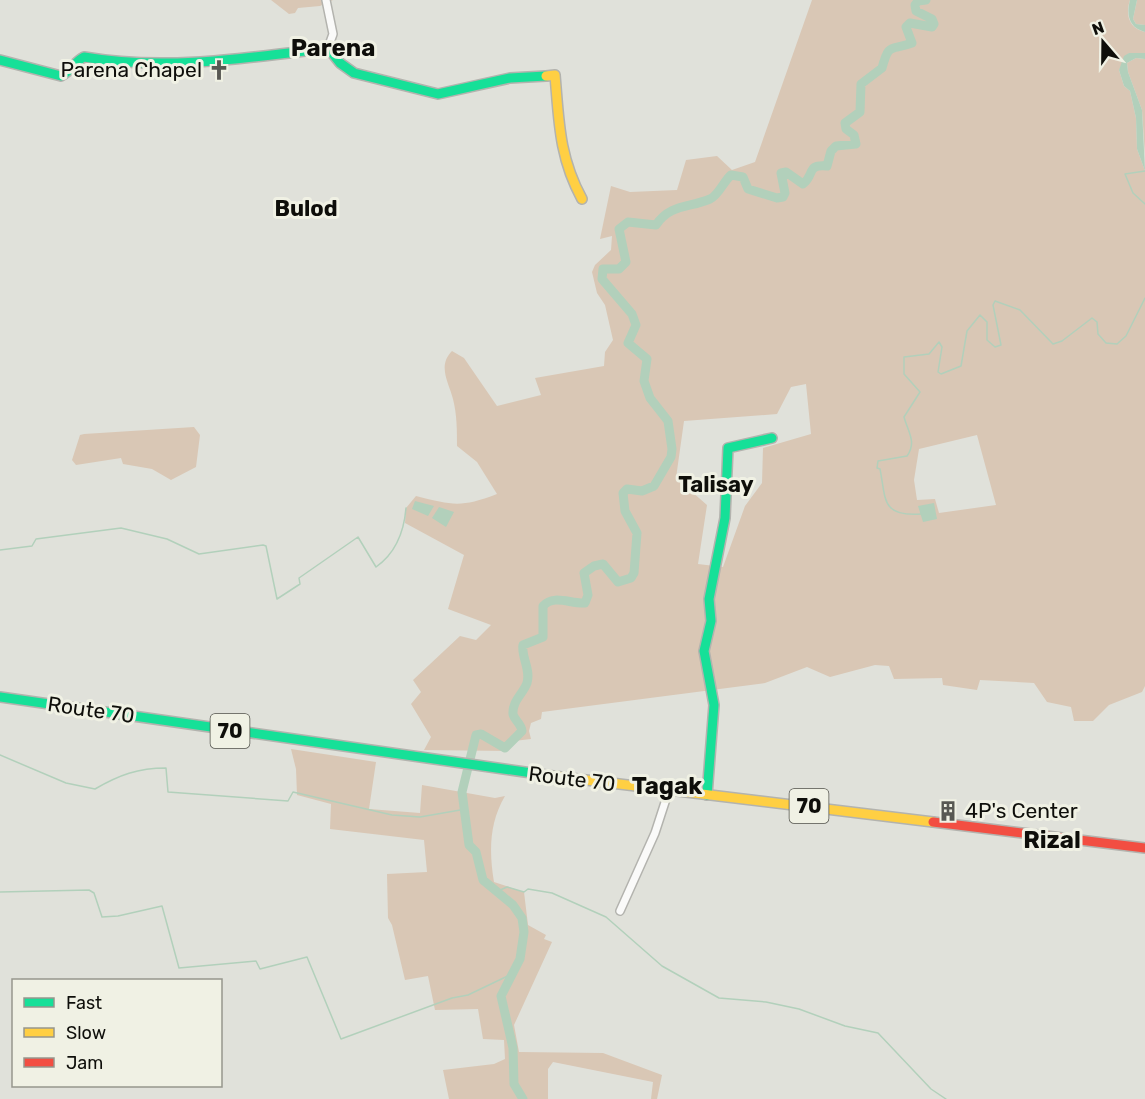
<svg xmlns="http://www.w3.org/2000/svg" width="1145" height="1099" font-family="Rubik,sans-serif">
<rect width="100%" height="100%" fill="#e0e1da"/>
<!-- green -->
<path fill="#d9c7b5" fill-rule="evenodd" d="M271,0h62l-13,6 -22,2 -3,5 -6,1z
M812,0h318c-5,15 -1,28 15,32v21h-16l-10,17 5,16 6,5 6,27 1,31 8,22v515l-3,6 -33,13 -16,16h-19l-3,-14 -24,-5 -13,-19 -54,-3 -3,10 -34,-5 -1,-7 -48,1 -5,-13 -14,-1 -45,12 -23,-10 -42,16 -223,29 -1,7 -10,4 -2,8 2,8 -17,2 -6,10 -84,-1 7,-13 -20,-33 10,-12 -8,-12 47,-44 16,4 15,-15 -43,-16 16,-54 -59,-32 1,-15 10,-12c37,9 44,12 81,-2l-20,-32 -20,-16c0,-16 0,-31 -4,-47 -4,-16 -16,-33 -1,-48l12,7 33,48 44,-11 -6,-17 69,-12 1,-14 8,-12 -8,-35 -8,-12 -5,-21 3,-7 16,-15 1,-14 -12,3 11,-53 19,6 47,-2 9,-30 31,-4 15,14 23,-8zM806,384l5,50 -48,14 -1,35 -17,23 -22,61 -25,-3 9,-59 -31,-27 8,-57 93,-7 14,-27zM977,435l19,70 -57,8 -4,-14 -18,1 -3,-20 5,-31z
M1137,0h8v25l-9,-1 -3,-5z
M1136,58l9,1v96l-3,-45 -14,-38 -1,-9z
M194,427l6,8 -4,32 -25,13 -19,-11 -29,-5 -2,-6 -45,7 -4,-5 8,-25 4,-1z
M291,749l85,13 -7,47 51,4 2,-28 73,13 10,-2c-16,27 -16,56 -11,86l30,10 4,33 18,10 -2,4 8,3 -38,83 5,27 84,1 59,22 -5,24h-6l2,-17 -100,-20 -5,7v30h-99l-6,-29 51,-6 11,-5 -1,-19 -21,-1 -5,-30 -43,1 -7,-34 -23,4 -13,-55 -4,-7 -1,-44 40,-2 -3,-32 -94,-11 1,-25 -34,-9 -1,-26z"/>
<!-- water -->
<path fill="#b2d0bb" d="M1130,0h7l-4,19 3,5 9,1v7c-16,-4 -19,-17 -15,-32z
M1129,53h16v6l-9,-1 -9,5 1,9 14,38 3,61 -8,-22 -1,-31 -6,-27 -6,-5 -5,-16 5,-14z
M415,501l19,5 -6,10 -16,-7z
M934,503l3,16 -14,3 -5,-16z
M439,507l15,5 -8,15 -14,-9z"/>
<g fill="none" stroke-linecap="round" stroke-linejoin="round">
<!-- stream -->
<path stroke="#b2d0bb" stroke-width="1.5" d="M1145,171l-20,3 8,19 12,11
M921,514c-40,3 -35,-15 -41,-45l-3,-1 1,-7 29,-5c10,-14 1,-24 -3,-39l16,-25 -16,-18v-17l25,-3 10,-12 3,5 -4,25 3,2 20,-8 6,-35 13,-16 7,7v18l8,7 6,-2 -8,-40 2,-4 25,9 33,34 9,-3 30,-23 5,4 1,12 8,9 11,1 9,-8 19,-38
M0,550l32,-4 4,-7 85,-11 46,11 32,15 64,-9 3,1 11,53 23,-15 -1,-6 59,-41 18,30c20,-14 28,-35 30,-59
M0,755l66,28 29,6c24,-14 43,-21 71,-21l2,24 120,9 5,-9 99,23 28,2 46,-8
M498,891l9,-4 17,5 4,-3 24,4 54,24 56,49 57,32 47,4 33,7 46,17 33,7 53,56 15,10
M0,892l89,-2 5,3 8,24 16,-1 44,-10 17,62 77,-7 4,8 47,-12 34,82 111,-41 16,-3 46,-22"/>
<!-- river -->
<path stroke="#b2d0bb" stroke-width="9" d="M523,1099l-9,-15 -1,-36 -12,-52 19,-37 4,-27 -2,-14 -9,-13 -30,-25 -7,-28 -7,-7 -7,-53 14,-57 5,-1 24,14 17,-17c-1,-8 -8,-11 -9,-17 -1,-13 10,-20 14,-31 4,-14 -6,-26 -4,-38l20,-8v-31c11,-12 27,-2 42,-3l3,-8 -4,-22 10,-7 9,-2 15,18 13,-4 3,-5 3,-40 -12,-22 -2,-18 4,-4 15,2 12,-5 17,-29 1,-8 -4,-28 -18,-23 -6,-17 3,-22 -19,-16 8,-18 -4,-11 -30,-35 1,-10h16l7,-7 -7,-33 9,-7 28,3c14,-21 33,-17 54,-26 8,-3 14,-18 21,-24l12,2 5,12 29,9 6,-1 2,-4 -4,-20 5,-1 17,12c12,-9 3,-20 24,-18l4,-15 5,-5 20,-2 -2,-9 -8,-6 -1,-6 15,-11 1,-28 21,-16c7,-26 8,-17 30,-25l-6,-16 4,-4 22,4 2,-3 -2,-5 -16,-8 -1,-6 3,-4 8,-1"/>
<!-- street casing -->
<g stroke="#b3b3ae" stroke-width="10">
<path id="street" d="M326,0l7,34 -5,14
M620,911l35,-78 14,-43"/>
</g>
<!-- fast casing -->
<g stroke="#b3b3ae" stroke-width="12">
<path id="fast" d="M0,60l61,16c10,-5 13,-14 23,-19 81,14 163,1 244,-9l12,15 14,10 84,21 72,-16 36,-2
M0,697l553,79
M707,795l7,-90 -10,-54 7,-30 -2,-22 16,-81 3,-70 44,-10"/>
</g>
<!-- slow casing -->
<g stroke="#b3b3ae" stroke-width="12">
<path id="slow" d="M546,76l9,-1c4,46 4,82 27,124
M553,776l380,46"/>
</g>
<!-- jam casing -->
<g stroke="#b3b3ae" stroke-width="12">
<path id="jam" d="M933,822l212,26"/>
</g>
<!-- street -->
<use href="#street" stroke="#fafaf9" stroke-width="7"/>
<!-- fast -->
<use href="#fast" stroke="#16e098" stroke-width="9"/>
<!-- slow -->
<use href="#slow" stroke="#ffcf43" stroke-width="9"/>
<!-- jam -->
<use href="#jam" stroke="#f24e42" stroke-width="9"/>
</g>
<!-- icons -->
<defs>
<g id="church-bare" transform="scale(1.62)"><path d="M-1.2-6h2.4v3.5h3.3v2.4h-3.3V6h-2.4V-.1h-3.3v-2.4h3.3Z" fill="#585853" stroke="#f0f1e4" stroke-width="2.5" paint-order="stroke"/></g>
<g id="building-bare" transform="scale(1.62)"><path d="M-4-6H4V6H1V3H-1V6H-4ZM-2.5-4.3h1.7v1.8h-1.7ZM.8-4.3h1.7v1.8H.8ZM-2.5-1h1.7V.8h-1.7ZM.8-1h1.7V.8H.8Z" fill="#585853" stroke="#f0f1e4" stroke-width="2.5" paint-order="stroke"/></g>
</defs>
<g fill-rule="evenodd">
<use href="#church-bare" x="219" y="70"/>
<use href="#building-bare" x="948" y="811"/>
</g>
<g text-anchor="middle" stroke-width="6" stroke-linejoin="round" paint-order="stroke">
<!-- shield labels -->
<g fill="#f0f1e4" stroke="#52524b" stroke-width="1.5">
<rect x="210.5" y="714" width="39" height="34" rx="4.5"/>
<rect x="789.5" y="789" width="39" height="34" rx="4.5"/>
</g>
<g font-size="20" font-weight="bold" fill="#0e0e0a">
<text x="230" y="738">70</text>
<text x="809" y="813">70</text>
</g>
<!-- poi labels -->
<g font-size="21" fill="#0e0e0a" stroke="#f0f1e4" text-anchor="end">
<text x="202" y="77">Parena Chapel</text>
<text x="965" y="818" text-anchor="start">4P's Center</text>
</g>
<!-- street labels -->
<g font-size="21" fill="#0e0e0a" stroke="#f0f1e4">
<text transform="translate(91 710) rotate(8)" y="7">Route 70</text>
<text transform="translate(572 779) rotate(7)" y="7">Route 70</text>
</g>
<!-- neighbourhood labels -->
<g font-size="22" font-weight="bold" fill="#0e0e0a" stroke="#f0f1e4">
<text x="306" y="216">Bulod</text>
<text x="716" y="492">Talisay</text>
</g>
<!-- quarter labels -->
<g font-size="24" font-weight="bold" fill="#0e0e0a" stroke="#f0f1e4">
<text x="333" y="56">Parena</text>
<text x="667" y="794">Tagak</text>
<text x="1052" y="848">Rizal</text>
</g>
</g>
<!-- legend -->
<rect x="12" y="979" width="210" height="108" fill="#f0f1e4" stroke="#96968d" stroke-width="1.5"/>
<rect x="24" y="998" width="30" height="9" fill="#16e098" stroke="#96968d" stroke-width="1.5"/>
<text x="66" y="1009" font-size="18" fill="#0e0e0a">Fast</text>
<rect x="24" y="1028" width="30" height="9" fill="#ffcf43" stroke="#96968d" stroke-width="1.5"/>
<text x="66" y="1039" font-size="18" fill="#0e0e0a">Slow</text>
<rect x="24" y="1058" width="30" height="9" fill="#f24e42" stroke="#96968d" stroke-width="1.5"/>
<text x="66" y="1069" font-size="18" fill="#0e0e0a">Jam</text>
<!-- north arrow -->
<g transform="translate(1103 42) rotate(340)" stroke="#f0f1e4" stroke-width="4.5" paint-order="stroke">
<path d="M0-4.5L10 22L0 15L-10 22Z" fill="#0e0e0a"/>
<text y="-9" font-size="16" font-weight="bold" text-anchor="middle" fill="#0e0e0a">N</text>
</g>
</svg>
